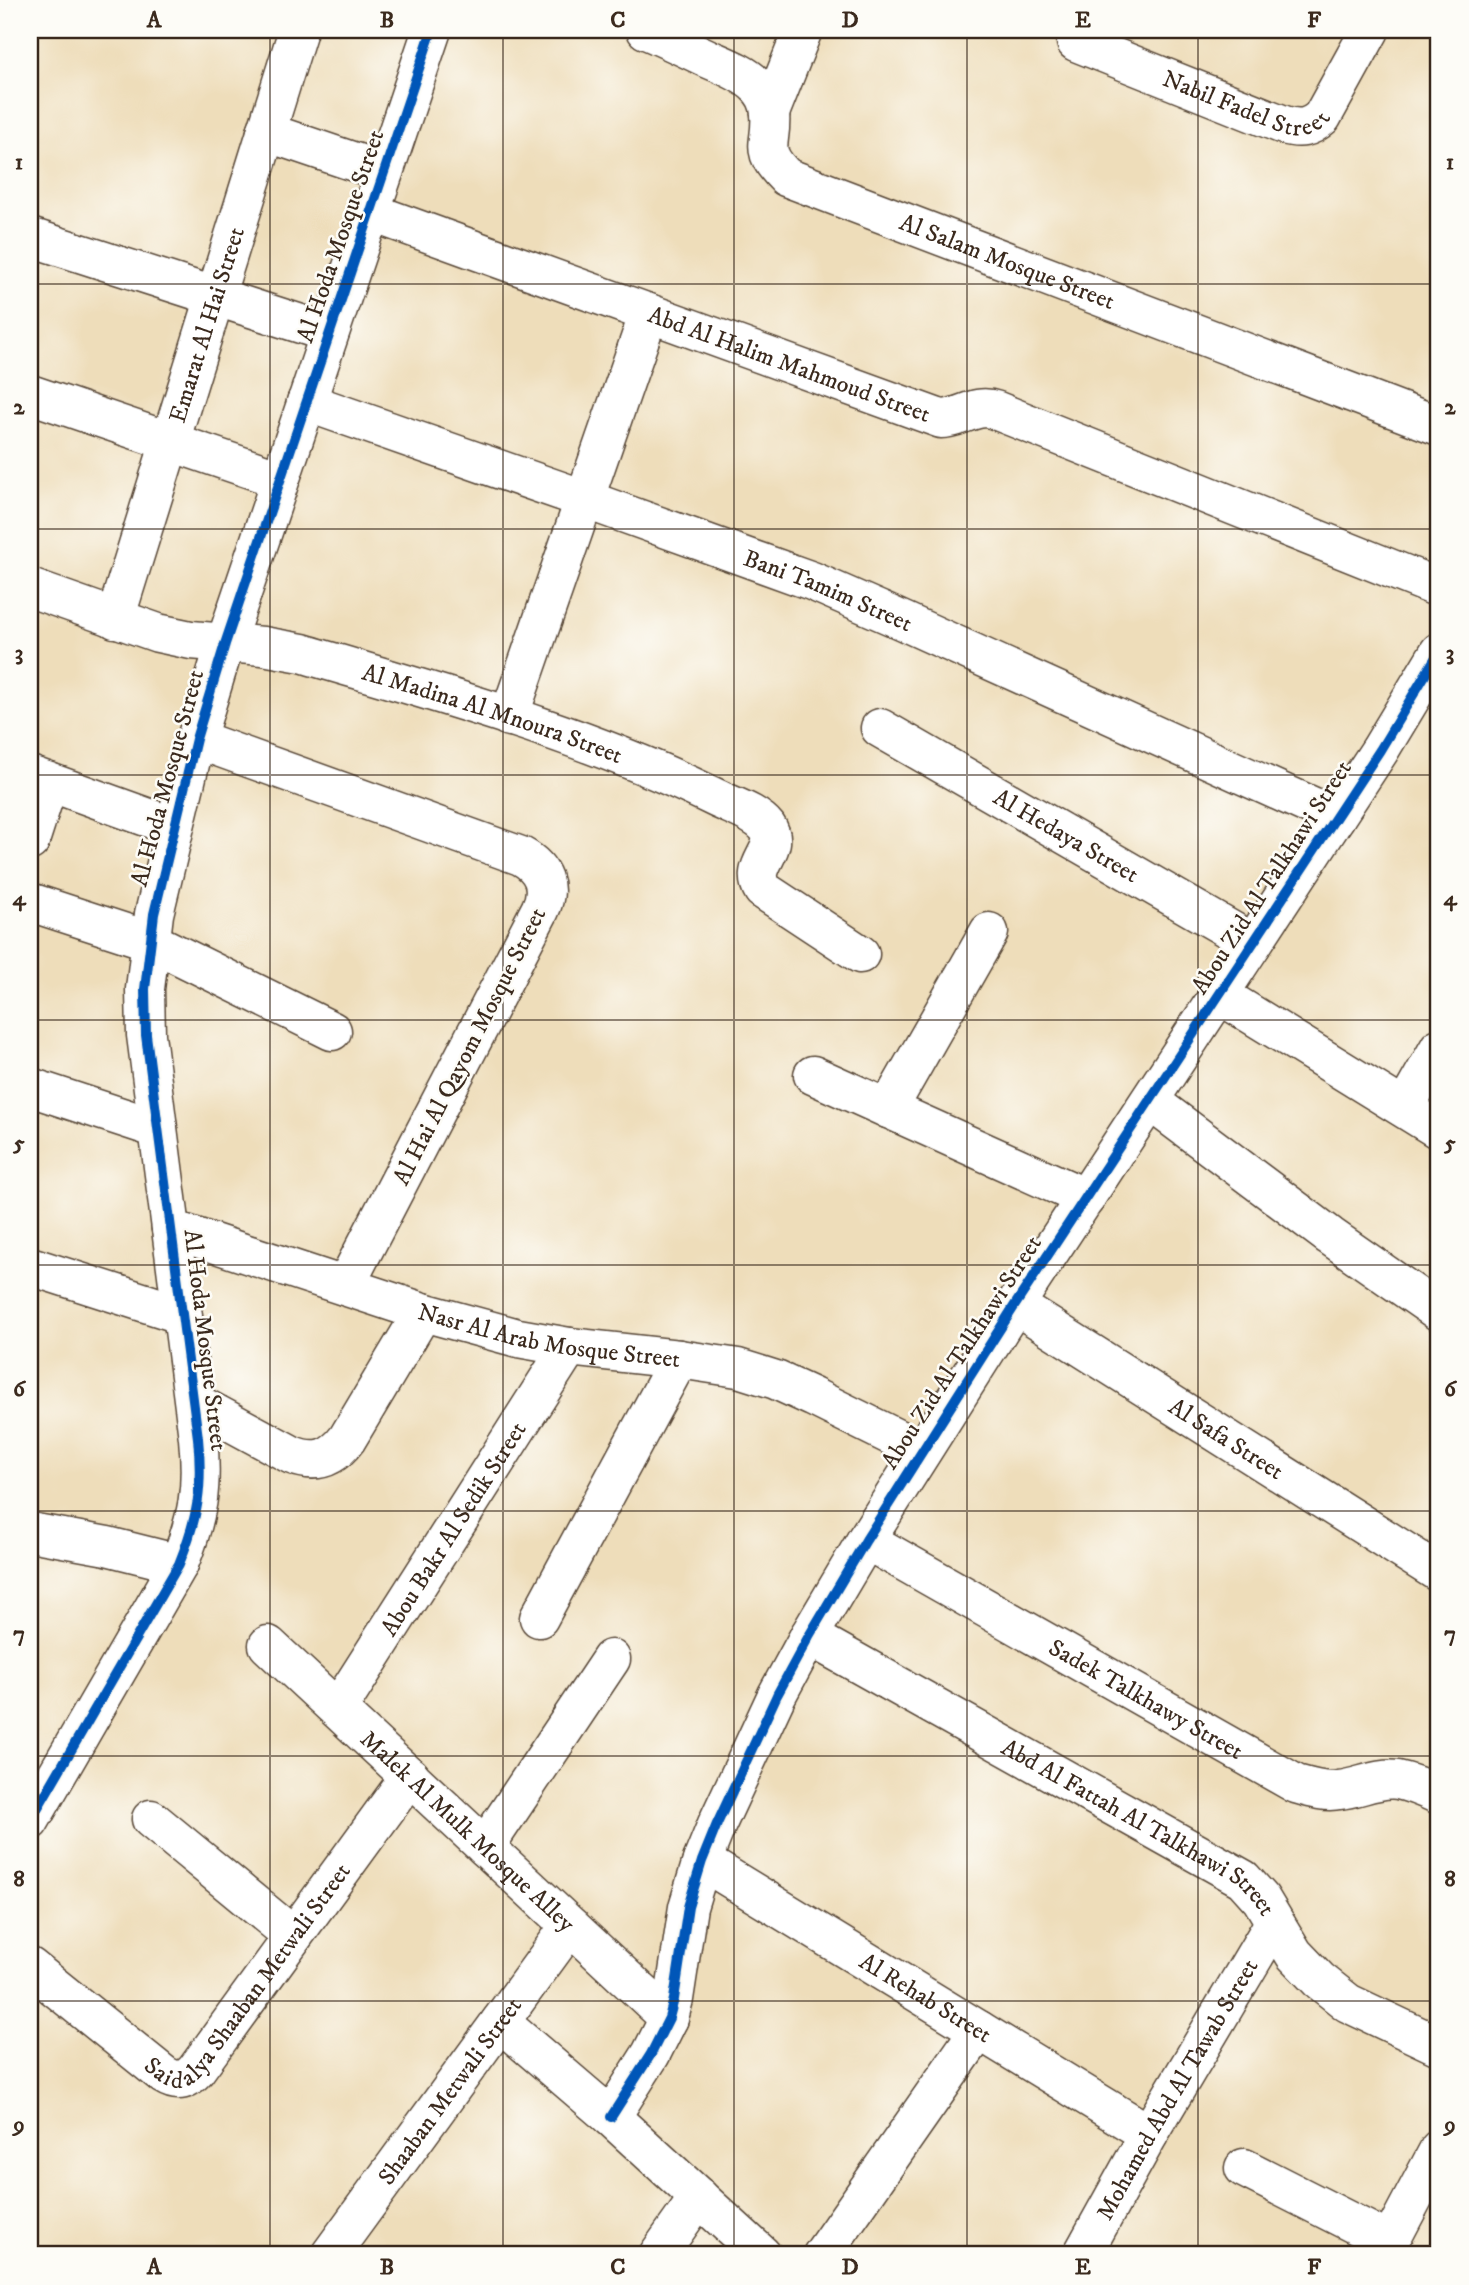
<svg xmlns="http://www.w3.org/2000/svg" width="1469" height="2285" font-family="'IM FELL DW Pica',serif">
<rect width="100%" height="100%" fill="#fdfcf7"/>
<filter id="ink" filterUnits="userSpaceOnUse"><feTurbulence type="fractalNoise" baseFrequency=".0143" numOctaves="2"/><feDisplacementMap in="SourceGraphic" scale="14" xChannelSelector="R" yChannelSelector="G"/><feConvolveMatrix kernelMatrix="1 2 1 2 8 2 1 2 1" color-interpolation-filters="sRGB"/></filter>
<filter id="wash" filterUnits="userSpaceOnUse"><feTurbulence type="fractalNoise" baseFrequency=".00686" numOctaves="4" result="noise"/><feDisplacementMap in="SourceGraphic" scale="28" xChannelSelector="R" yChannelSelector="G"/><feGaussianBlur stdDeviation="1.57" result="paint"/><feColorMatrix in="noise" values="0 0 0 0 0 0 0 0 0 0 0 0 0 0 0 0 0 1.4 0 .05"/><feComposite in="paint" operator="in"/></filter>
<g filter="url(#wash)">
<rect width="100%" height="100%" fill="#eeddba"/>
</g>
<g filter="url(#ink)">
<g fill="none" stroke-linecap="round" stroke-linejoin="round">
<!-- minor casing -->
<g stroke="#564535" stroke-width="41">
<g id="minor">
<path id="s1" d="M646,30c21,9 42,19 63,29 16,7 35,14 47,26 8,7 13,18 14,28 3,32 -13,35 16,64l653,249"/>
<path id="s2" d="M1076,42l208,83c16,5 26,3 38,-8l48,-87"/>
<path d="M770,113l33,-83"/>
<path d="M266,132l118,40"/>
<path id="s3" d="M370,212l571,207c20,0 34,-16 54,-9l444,178"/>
<path d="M30,237l299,96"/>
<path d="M30,394l250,85"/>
<path id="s4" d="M306,402l278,97 228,82 80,35 444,201"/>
<path id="s5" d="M30,588l128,45 33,7 72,6 39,7c140,42 282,80 414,145 16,8 40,15 51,29 16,23 -20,37 -4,63l97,64"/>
<path id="s6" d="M115,619l183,-589"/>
<path d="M509,717l140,-404"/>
<path id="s7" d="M880,728l373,215"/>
<path d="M196,739l325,117c22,12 30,31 19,54l-195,376"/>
<path d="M30,775l144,52"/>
<path d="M30,841l19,-59"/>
<path d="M30,902l120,39 182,90"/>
<path d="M1220,995l219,135"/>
<path d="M813,1075l273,123"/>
<path d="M30,1087l128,42"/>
<path d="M1150,1101l180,135 109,76"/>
<path d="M1405,1108l34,-60"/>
<path d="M888,1109l101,-177"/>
<path id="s8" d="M171,1229l252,83 95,26 51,9 110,12 59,9 38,12 37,17 109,54"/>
<path d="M30,1266l153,49"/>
<path id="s9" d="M1015,1305l424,268"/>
<path d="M194,1402l98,53c23,9 40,4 55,-16l76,-127"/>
<path d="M30,1532l77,14 72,18"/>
<path id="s10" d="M866,1540l430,244c14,4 29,9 43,6 20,-2 39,-13 59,-10 14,3 28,9 41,15"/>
<path d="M539,1618l140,-259"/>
<path id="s11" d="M809,1636l434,243 18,20 33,55 25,26 29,23 91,43"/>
<path id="s12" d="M268,1645l401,373"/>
<path id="s13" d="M338,1709l231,-362"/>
<path d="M151,1819l142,117"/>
<path d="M30,1821l149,-257c19,-47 24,-76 19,-126l-52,-403 -1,-46 9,-75 42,-175 29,-95 207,-614"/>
<path d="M485,1847l126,-188"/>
<path id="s14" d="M702,1861l447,273"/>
<path id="s15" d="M30,1967l134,108c13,8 22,6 32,-5l214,-294"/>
<path d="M500,2022l111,95 151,138"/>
<path d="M611,2117l40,-63 18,-36 5,-19 14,-92 14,-46 15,-37 60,-129 32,-59 57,-96 149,-235 365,-555 59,-98"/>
<path d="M1244,2168l146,74"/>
<path id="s16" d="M330,2255l240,-329"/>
<path d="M658,2255l41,-58"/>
<path d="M822,2255l157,-225"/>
<path id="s17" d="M1082,2255l67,-121 125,-211"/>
<path d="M1383,2255l56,-106"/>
</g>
</g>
<!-- minor -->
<use href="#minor" stroke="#fff" stroke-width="38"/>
<!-- cycleway casing -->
<g stroke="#fdfcf7" stroke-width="15">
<path id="cycleway" d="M30,1821l149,-257c19,-47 24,-76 19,-126l-52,-403 -1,-46 9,-75 42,-175 29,-95 207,-614
M611,2117l40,-63 18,-36 5,-19 14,-92 14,-46 15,-37 60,-129 32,-59 57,-96 149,-235 365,-555 59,-98"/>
</g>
<!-- cycleway -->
<use href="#cycleway" stroke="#0057b8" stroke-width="10"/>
</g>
</g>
<!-- grid -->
<path fill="none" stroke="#3b2a1e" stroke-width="2" stroke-opacity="0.55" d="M270,30v2225M503,30v2225M734,30v2225M967,30v2225M1198,30v2225M30,284h1409M30,529h1409M30,775h1409M30,1020h1409M30,1265h1409M30,1511h1409M30,1756h1409M30,2001h1409"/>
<g text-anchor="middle" stroke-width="5" stroke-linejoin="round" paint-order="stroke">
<!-- street labels -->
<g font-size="24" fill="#3b2a1e" stroke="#fdfcf7">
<text dy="8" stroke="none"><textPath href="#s2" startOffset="182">Nabil Fadel Street</textPath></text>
<text transform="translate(340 236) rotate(-71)" y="8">Al Hoda Mosque Street</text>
<text dy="8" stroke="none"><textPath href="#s1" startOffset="462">Al Salam Mosque Street</textPath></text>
<text dy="8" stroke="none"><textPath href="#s6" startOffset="308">Emarat Al Hai Street</textPath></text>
<text dy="8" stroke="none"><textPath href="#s3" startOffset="446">Abd Al Halim Mahmoud Street</textPath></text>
<text dy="8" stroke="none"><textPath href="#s4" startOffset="555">Bani Tamim Street</textPath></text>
<text dy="8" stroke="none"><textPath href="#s5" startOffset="481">Al Madina Al Mnoura Street</textPath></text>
<text transform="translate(167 778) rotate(-75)" y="8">Al Hoda Mosque Street</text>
<text dy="8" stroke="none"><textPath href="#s7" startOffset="215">Al Hedaya Street</textPath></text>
<text transform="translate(1271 877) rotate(-57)" y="8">Abou Zid Al Talkhawi Street</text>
<text transform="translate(469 1046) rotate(-63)" y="8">Al Hai Al Qayom Mosque Street</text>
<text dy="8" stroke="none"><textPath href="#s8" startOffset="394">Nasr Al Arab Mosque Street</textPath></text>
<text transform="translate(206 1340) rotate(83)" y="8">Al Hoda Mosque Street</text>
<text transform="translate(961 1352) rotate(-57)" y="8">Abou Zid Al Talkhawi Street</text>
<text dy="8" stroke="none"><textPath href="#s9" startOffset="250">Al Safa Street</textPath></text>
<text dy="8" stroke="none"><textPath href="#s13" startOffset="214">Abou Bakr Al Sedik Street</textPath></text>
<text dy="8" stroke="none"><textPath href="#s10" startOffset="322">Sadek Talkhawy Street</textPath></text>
<text dy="8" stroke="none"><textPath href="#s12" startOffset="273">Malek Al Mulk Mosque Alley</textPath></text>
<text dy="8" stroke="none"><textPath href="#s11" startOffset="382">Abd Al Fattah Al Talkhawi Street</textPath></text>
<text dy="8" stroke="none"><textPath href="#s15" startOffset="306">Saidalya Shaaban Metwali Street</textPath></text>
<text dy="8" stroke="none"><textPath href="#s14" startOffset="262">Al Rehab Street</textPath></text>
<text dy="8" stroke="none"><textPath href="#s17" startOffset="191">Mohamed Abd Al Tawab Street</textPath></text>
<text dy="8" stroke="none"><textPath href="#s16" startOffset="203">Shaaban Metwali Street</textPath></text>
</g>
</g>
<!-- margin -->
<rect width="1469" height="2285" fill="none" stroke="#fdfcf7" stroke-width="77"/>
<rect x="38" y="38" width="1392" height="2208" fill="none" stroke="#3b2a1e" stroke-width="2.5"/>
<g font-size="23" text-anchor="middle" font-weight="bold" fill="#3b2a1e">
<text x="154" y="27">A</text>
<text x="387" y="27">B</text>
<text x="618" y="27">C</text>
<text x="850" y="27">D</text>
<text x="1083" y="27">E</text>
<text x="1314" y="27">F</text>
<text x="19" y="169">1</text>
<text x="1450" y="169">1</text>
<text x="19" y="414">2</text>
<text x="1450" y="414">2</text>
<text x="19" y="660">3</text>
<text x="1450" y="660">3</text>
<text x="19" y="905">4</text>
<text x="1450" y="905">4</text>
<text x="19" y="1150">5</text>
<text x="1450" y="1150">5</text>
<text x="19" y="1396">6</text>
<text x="1450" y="1396">6</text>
<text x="19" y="1641">7</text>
<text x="1450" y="1641">7</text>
<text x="19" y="1886">8</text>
<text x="1450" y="1886">8</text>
<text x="19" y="2132">9</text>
<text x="1450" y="2132">9</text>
<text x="154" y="2274">A</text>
<text x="387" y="2274">B</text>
<text x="618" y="2274">C</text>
<text x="850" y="2274">D</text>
<text x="1083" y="2274">E</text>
<text x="1314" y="2274">F</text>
</g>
</svg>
